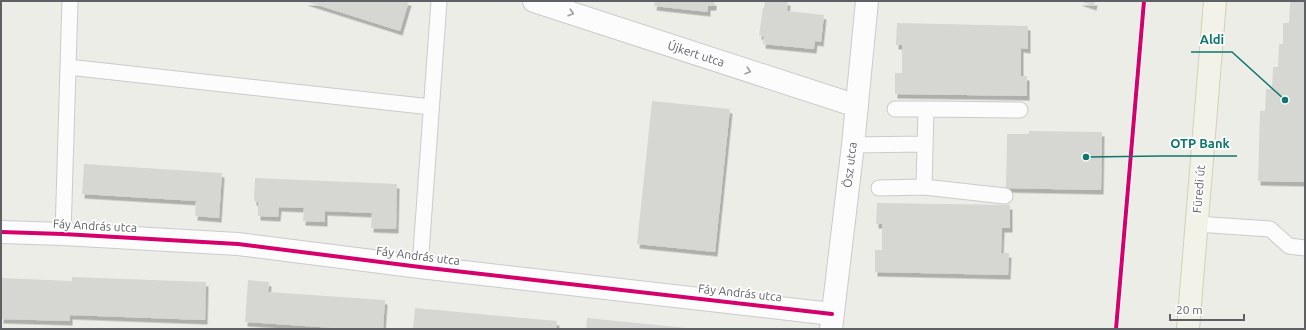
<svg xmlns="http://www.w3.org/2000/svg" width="1306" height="330" font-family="Ubuntu,sans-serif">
<defs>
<filter id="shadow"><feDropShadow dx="2.5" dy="4.5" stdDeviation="0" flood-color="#0004"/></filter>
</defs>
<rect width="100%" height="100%" fill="#edede8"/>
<!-- building -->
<path fill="#d6d6d3" filter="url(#shadow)" d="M305,1h104l-9,30z
M655,1h59v5h-6v6l-54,-6z
M765,1h23l-1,10 37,4 -3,27 -6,-1 -1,8 -51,-5 1,-8 -5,-1 4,-27h1z
M1079,1h16l-1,5z
M1290,1h15v181l-47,-1 2,-70h5l1,-22h6l1,-22h5l1,-23h4v-21h6z
M897,23l131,3v23l-7,-1v28h6v20l-132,-2v-21h7v-28h-6z
M652,101l78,8 -15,143 -78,-8z
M1029,131l73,1 -1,58 -95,-2 1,-54h22z
M84,164l138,9 -3,45 -24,-2 1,-15 -114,-7z
M255,178l142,6 -1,45 -25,-1 1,-15 -47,-2v11l-22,-1 1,-13 -25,-1 -1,10 -20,-1v-14l-4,-1z
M877,203l133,2v23h-8l-1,25h8l-1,22 -133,-3v-22h7v-26h-6z
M72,277l134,5 -1,38 -135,-5v6l-69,-2v-41l71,3z
M248,280l21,2 -1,10 117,8 -2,29h-34l-104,-7z
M415,308l142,13 -1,8h-143z
M587,318l100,10v1h-101z"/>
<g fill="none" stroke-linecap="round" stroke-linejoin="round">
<!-- service casing -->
<g stroke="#cacbca" stroke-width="17">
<path id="service" d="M68,67l363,40
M895,109h31
M853,145l72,-1
M879,188l45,-1
M1005,196l-81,-9 2,-78 94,1
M1196,224l74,5 19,17 16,2
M63,234l7,-233
M420,267l19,-266"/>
</g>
<!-- minor casing -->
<g stroke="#cacbca" stroke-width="24">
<path id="minor" d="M534,1l323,105
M1,232l62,2 175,10 182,23 412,47
M831,329l22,-184 14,-144"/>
</g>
<!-- primary casing -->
<g stroke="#d3cfb7" stroke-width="24">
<path id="primary" d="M1188,329l27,-328"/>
</g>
<!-- service -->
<use href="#service" stroke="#fcfcfc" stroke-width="15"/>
<!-- minor -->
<use href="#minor" stroke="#fcfcfc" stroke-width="22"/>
<!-- primary -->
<use href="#primary" stroke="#f2f2e9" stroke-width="22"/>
<!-- cycleway casing -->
<g stroke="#fff" stroke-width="6">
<path id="cycleway" d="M1,232l62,2 175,10 182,23 412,47
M1116,329l28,-328"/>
</g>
<!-- cycleway -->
<use href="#cycleway" stroke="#d6006c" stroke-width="4"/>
</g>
<!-- one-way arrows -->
<defs><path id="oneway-chevron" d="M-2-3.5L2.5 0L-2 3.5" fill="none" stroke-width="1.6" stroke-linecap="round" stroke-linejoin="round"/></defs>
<g stroke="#9d9ea1">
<use href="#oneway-chevron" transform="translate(571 13) rotate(18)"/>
<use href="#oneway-chevron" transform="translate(748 71) rotate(18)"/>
</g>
<g text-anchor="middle" stroke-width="3.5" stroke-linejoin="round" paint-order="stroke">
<!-- street labels -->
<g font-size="12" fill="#5d6065" stroke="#fff">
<text transform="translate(696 54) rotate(18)" y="4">Újkert utca</text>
<text transform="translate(850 165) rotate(-83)" y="4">Ösz utca</text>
<text transform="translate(1199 189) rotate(-85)" y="4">Füredi út</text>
<text transform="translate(95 226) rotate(3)" y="4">Fáy András utca</text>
<text transform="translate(418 256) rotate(7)" y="4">Fáy András utca</text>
<text transform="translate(740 293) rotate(6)" y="4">Fáy András utca</text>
</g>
</g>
<!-- callouts -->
<path fill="none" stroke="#0f766e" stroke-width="1.5" d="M1285 100L1232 52H1191M1086 157L1162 156H1237"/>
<g fill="#0f766e" stroke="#fff" stroke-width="1.5">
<circle cx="1285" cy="100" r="4"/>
<circle cx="1086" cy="157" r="4"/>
</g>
<g font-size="13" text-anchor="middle" font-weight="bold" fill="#0f766e" stroke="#fff" stroke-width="3.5" stroke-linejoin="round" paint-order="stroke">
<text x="1212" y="44">Aldi</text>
<text x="1200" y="148">OTP Bank</text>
</g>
<!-- border -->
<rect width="1306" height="330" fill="none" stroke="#5d6065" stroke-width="4"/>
<!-- scale -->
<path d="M1170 314v6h74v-6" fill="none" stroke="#5d6065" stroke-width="2"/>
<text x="1176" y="314" font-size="12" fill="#5d6065" stroke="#ffffff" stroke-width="3" paint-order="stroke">20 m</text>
</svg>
